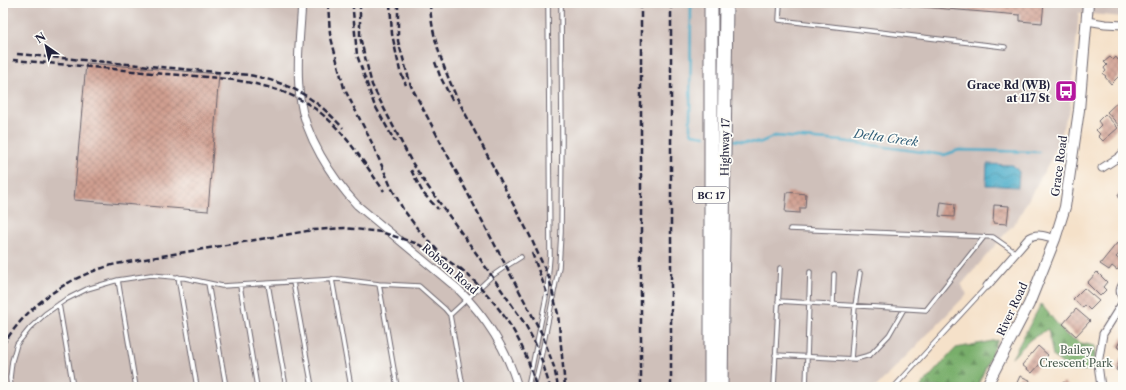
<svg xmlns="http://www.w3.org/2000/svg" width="1126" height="390" font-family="'Libre Caslon Text',serif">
<defs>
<pattern id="forest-firs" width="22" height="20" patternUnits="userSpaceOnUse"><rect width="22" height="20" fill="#78ae6b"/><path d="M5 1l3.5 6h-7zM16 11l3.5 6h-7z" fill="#628d59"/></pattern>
<pattern id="water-waves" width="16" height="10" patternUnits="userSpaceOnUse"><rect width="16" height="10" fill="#49abc8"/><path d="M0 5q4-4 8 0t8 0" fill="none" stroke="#3c8ba4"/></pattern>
<pattern id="building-cross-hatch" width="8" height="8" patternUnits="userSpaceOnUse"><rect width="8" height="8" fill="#d09f90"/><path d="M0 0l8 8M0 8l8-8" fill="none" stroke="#a88177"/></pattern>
</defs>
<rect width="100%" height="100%" fill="#fdfcf7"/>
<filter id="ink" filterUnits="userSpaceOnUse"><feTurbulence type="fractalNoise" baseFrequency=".025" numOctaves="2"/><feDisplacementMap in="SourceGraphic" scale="8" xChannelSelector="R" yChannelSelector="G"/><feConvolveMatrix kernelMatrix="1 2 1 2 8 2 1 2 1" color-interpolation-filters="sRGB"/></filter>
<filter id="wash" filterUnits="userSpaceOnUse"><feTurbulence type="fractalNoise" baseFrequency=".012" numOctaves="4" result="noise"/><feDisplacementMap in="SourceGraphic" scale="16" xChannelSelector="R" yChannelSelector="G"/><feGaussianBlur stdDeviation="0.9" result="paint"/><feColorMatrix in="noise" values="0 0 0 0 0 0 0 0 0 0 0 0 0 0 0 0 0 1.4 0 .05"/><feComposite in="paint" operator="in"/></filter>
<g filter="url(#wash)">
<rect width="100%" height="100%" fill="#f5e1c9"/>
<!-- industrial -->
<path fill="#cfc0ba" d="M3,3h1120v14l-44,-4 -9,95 -19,51 -34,61 -56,65 6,9 -91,93h-873z"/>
<!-- forest -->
<path fill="url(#forest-firs)" stroke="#4d6853" d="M1041,304l25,31 15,8 14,3v24l-24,1 -18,-15 -5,-27 -17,10 -19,19z
M998,340l-21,47h-57l36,-39z"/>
<!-- water -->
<path fill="url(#water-waves)" stroke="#366682" d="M987,164l26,1 6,7 -1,15 -32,-2z"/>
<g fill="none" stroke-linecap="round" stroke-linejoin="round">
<!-- stream -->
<path stroke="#49abc8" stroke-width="2.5" d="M691,3l-1,125 2,6 13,2
M732,140l27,3 16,-7 67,5 102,14 15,-5 80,2"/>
</g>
<g id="blocks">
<!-- building -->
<path fill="url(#building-cross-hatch)" d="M885,3h159l-2,20 -22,-2v-6l-135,-11z
M1110,57l3,3 3,-3 2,3 3,-3 2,2v13l-12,12 -6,-7 1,-1 -3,-2 3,-3 -2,-3 3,-3 -3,-3z
M86,63l133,11 -11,137 -134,-11z
M1123,97v27l-3,3 -13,-15z
M1105,114l13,14 -15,13 -5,-5 2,-2 -4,-4 5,-5 -3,-4z
M787,192l19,2 -1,14h-5v5l-15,-1z
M1123,193v18l-5,-17z
M941,202l14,2 -1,13 -15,-1z
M994,205l15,1 -2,18 -14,-1z
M1117,243l6,5v1l-7,8 7,6 -6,7 -5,-4 -3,4 -9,-6z
M1097,272l10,10 -4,5 3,3 -6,6 -13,-13z
M1084,288l15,13 -9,9 -5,-5 -2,3 -10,-9z
M1076,309l14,12 -14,15 -13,-12z
M1123,335v15l-6,-3z
M1038,346l10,9 -16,18 -10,-8z
M1121,357l2,1v15l-7,-3z
M1020,376l10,4 -3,7h-12z
M1064,382l5,5h-11z"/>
</g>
</g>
<g filter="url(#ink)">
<use href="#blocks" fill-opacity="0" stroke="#6c656d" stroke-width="1"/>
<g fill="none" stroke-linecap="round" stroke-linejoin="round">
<!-- lane casing -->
<g stroke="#6c656d" stroke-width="5.5">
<path id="lane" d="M780,3l-1,17 226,27
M790,229l203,8 23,16
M178,277l19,110
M332,279l19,108
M118,280l18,107
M293,282l19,105
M208,283l18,104
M268,284l18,103
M379,284l18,103
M240,286l17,101
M778,301l148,9 58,-73
M59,304l14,83
M833,305l1,-31
M450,315l42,-39 10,-7 19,-12
M775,355l80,4 15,-4 19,-20 15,-26
M851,359l4,-53 5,-33
M11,387l-1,-9 2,-17 5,-17 13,-16 15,-14 20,-14 22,-11 31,-9 33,-5 34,3 37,8 116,-7 41,5 40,2 26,23 5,6 13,72
M528,387l19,-95 3,-36 -2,-253
M534,387l7,-30 18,-90 2,-34 1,-92 -1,-138
M774,387l6,-119
M806,387l4,-115
M894,387l93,-101"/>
</g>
<!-- street casing -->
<g stroke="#6c656d" stroke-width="9">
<path id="street" d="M302,3c-2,31 -6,64 -2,95 5,38 31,79 57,107l101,84c27,27 49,61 60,98
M1087,21l18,3 18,1
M1102,168l17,-11 4,-4
M1123,284c-4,5 -4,9 0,15
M987,286l41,-47c8,-7 18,-3 27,0
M1101,387l-3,-23 5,-30 20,-32"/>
</g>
<!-- secondary casing -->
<g stroke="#6c656d" stroke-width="12">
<path id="secondary" d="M986,387l43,-83 26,-65 10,-32 14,-97 9,-107"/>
</g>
<!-- highway casing -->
<g stroke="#6c656d" stroke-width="15">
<path id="highway" d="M711,387v-384
M721,387l5,-384"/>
</g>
<!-- lane -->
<use href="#lane" stroke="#fff" stroke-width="3.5"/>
<!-- street -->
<use href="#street" stroke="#fff" stroke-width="7"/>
<!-- secondary -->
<use href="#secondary" stroke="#fff" stroke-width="10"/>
<!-- highway -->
<use href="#highway" stroke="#fff" stroke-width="13"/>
<!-- rail -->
<path stroke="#22223b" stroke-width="2.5" stroke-dasharray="6 3" stroke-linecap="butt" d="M328,3l2,31 14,54 28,55 19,44 12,22 14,19 22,24
M353,3v8l4,44 17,49 21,38
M360,3v34l12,48 39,76 15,23 50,69 49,71 10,19 7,18 8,26
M390,3l2,31 8,37 6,14
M398,3v38l13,45 131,248 12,33 4,20
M430,3c1,33 13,63 26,93l74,140 19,42 9,36 7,73
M641,3v384
M17,54l232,21c41,8 66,22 94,53
M13,60c46,4 93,8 139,13 52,4 118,4 162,35 30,21 49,54 70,83
M435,62l5,14 12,24
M411,170l12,23 15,16
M532,253l16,43
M460,268c38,33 64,70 76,119
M3,345c26,-42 66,-69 113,-81l197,-34 32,-2 36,4 34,11 22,10 27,19
M671,387v-384"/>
</g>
</g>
<!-- icons -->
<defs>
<g id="bus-square" transform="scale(1.15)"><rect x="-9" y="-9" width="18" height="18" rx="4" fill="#b5179e" stroke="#fdfcf7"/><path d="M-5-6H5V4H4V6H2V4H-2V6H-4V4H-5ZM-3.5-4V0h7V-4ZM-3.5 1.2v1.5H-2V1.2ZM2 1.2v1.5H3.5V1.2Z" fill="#fff"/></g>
</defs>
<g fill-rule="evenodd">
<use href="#bus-square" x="1066" y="91"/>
</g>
<g text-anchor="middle" stroke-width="3.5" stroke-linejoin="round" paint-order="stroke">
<!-- shield labels -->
<rect fill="#fdfcf7" stroke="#646373" stroke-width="1" x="693" y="187" width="36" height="16" rx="3"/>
<g font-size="10" font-weight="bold" fill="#22223b">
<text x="711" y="199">BC 17</text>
</g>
<!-- poi labels -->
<g font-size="11" font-weight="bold" fill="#22223b" stroke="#fdfcf7" text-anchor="end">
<text x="1050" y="89">Grace Rd (WB)<tspan x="1050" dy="13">at 117 St</tspan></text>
</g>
<!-- street labels -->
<g font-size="11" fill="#22223b" stroke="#fdfcf7">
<text transform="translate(725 147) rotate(-89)" y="4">Highway 17</text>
<text transform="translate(1059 166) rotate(-82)" y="4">Grace Road</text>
<text transform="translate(450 269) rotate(41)" y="4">Robson Road</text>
<text transform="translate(1012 309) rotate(-65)" y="4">River Road</text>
</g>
<!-- park labels -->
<g font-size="11" fill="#4b5d51" stroke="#fdfcf7">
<text x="1076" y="354">Bailey<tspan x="1076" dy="13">Crescent Park</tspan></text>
</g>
<!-- water labels -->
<g font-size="12" font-style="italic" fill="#34607a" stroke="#fdfcf7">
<text transform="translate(886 138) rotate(8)" y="4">Delta Creek</text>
</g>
</g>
<!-- margin -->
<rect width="1126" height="390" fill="none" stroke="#fdfcf7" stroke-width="16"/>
<!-- north arrow -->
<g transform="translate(46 46) rotate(326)" stroke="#fdfcf7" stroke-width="3" paint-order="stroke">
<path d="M0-3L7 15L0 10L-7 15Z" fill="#22223b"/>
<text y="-6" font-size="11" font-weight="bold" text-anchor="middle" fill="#22223b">N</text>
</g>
</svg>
